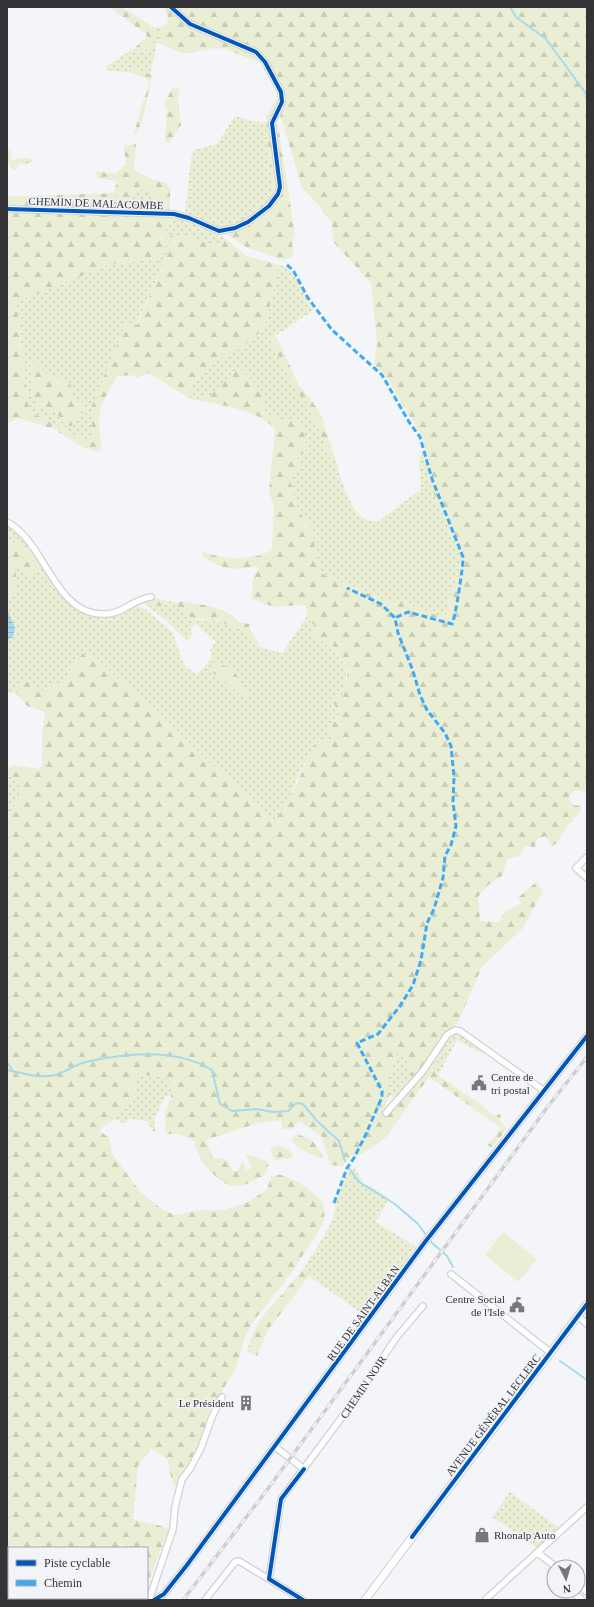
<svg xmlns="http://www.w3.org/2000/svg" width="594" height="1607" font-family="Georgia,serif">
<defs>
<pattern id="grass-dots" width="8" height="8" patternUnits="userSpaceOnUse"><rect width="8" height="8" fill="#e9eed4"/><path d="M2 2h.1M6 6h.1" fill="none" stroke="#c8cdb7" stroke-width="1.8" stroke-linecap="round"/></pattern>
<pattern id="forest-firs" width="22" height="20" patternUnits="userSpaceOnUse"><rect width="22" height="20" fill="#e9eed4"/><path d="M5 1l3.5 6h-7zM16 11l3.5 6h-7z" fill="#c8cdb7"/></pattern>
<pattern id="water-rules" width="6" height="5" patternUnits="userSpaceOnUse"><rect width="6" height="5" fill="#a8d8ec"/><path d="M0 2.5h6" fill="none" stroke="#91bacb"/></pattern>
</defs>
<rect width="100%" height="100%" fill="#f4f5f9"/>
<!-- grass -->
<path fill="url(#grass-dots)" d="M162,27l-1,17 -4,-1 -7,31 -20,-6 -2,4 -23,-2 3,-5 25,-16 1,3 17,-4 2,-9 4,-7 -2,-4z
M235,116l26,7 5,-1 8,75 -2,4c-41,31 -39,33 -87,14l6,-57 3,-8 23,-6z
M145,189c6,7 15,11 14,22l-29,-11 1,-9z
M175,217l34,12 15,9 -3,5c-20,5 -31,-12 -51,-7v13l-34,76 -5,-1 -40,84 2,26 -4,6 -9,-2 -51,-27 -13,-110 95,-37 49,-5 6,-11v-21z
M279,265c15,1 27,32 35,45l-44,29 28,55 10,9 23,57 5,1c6,20 15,61 41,61l43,-32 1,-3 -2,-27 4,-8 6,30 32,75c1,13 -6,22 -9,34 -3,6 -3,15 -3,22l-10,3 -39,-15h-14l-66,-28 -9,-46 -13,-16 -9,-35 -9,-55 -18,-11 -28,-39 -23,25h-8l-3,5 -11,-3 1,-11 17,-21 35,-19 23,-19z
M7,525l11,7 12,15 -7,3 -7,-7 -9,-2z
M20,566l12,8 4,-6h8c22,33 47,70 89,37l12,4 27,23 12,33 13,10 15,-18 -2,-7 6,-8 -21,-18 -5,6 3,2 -5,8h-2l-19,-19 -21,-16 15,1 6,-5 11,2 19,17 24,2 24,9c7,17 20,17 37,22l26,-38 1,5 24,25 3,8 10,13v21l-5,9 -6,-1 -2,6 6,14 -5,5 8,21 -4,1 -7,-3 -12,2c-7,10 -14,21 -20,33 -6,12 -13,40 -26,46l-177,-162 -20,3 -12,19 -22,11 -16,-12 -10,14h-8l-1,5v-103l4,2 4,-5v-24z
M7,774l6,3 9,10 -10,24 -5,7z
M456,1033l28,19 -1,2 -26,-14 -18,34 -10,-9 21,-31z
M400,1053l9,11 1,11 5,3 -19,20 -7,-3 -3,-19 10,-14 -1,-8z
M135,1074l35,4 2,16v2h-6c-7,8 -6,16 -12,24l2,10 -2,3 -7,-12 -17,-2 -5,5 -10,-5 19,-19z
M355,1169l9,14 25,15 -13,24 40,25 -51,69 -63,-45c8,-13 37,-54 33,-67l13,-34z
M510,1492l48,35 -21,21 -45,-31z"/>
<!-- forest -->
<path fill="url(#forest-firs)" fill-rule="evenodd" d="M109,7h12l34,21 2,4v5l-4,2 -2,9 -3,3 -4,-3 -7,5 -3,-1 -1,-3 14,-12 -1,-3z
M164,7h423v785l-12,-2 -7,8 6,7 6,1 1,5 -14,15 -10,17 -5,3 -7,-10 -8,3 -2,8 -10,-1 -6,10 -12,3 -4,16 -15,10 -10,12 2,24 19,1 6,-11 16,-7 -3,-6 18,-16 7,9 -20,37 -41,39 -24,55 -43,56 -5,-3 -1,-11 -9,-11 -5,1 1,8 -10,14 4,17 -7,20 3,3 43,-51h6v5l5,7 43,29 10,9 6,-1 2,2 -1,5 7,8 -16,19 -3,-3 13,-17 -72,-51 -44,61 -28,19 -5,-2 -9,11 -12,-1 -9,-28 -23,-16 -7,8h-9l-2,-9 -23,3 -52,17 7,18 13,1 4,5 2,7h6l4,-10 4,9 6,-3 -6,-12c8,-1 12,5 20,5l2,5 -3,10c-9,4 -21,13 -32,11 -15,-2 -39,-30 -38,-45l-16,-7h-13l-1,-22 7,-18 -2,-16 -35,-4 -1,26 -19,19 -13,8 -2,4 9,7 3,15 29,40 22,17 12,5 27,-5h21l23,-7 21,-13 4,-14c3,0 7,-2 9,-1 11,1 37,18 42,27 3,7 3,15 1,22l-33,51 -38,48 -7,14 -9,31 -28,46 -7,28 -23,44 -5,-1 -6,-26 -16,-11 -13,18 -5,53 36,9 -19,50 -3,14v-44h-19l-7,-4 -3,4h-109v50h97l-1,2h-98v-782l5,-7 10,-23 -9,-11 -6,-3v-6l6,-3 26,4 3,-3v-32l3,-22 -18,-6 -11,-13 10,-15 16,13 22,-11 19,-27 13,5 177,162c12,-5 34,-61 41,-75 7,-7 15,-7 24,-3l3,-1 -12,-10 10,-16 -6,-14 1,-6 7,1c5,-8 9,-23 4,-32 -5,-7 -10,-11 -12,-19l-21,-6 4,-12 -7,-7 -4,-15c-9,-1 -17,2 -26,2 -8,0 -20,-5 -27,-9l1,-20 6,-9 -2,-3c-25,5 -35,4 -56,-11l3,-3c20,8 49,9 68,-2l2,-42 -5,-17 6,-61c-12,-19 -54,-25 -75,-29l3,-5 8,-1 23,-24 9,-1 21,24 -2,16 18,11h21l7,28 -10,7 2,15 -11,5 9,35 13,16 9,46 66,28h14l39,15 10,-3 2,-22 7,-15 4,-12 -1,-7 -32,-75 -6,-30 3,-3 -3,-10 -36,-61 -13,-14 3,-20 -6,-61 -35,-38 -3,-5 -1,-17 -15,-20 -15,-15 -20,-68 -2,-2 5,-21 -19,-39 -3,-2 -4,4 -4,1 -30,-12 -10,-1 -26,5h-8l-20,-9 1,-17 5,-4 1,-6z
M130,68l20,6 2,2 -10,46 -6,12 -2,-1 15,-51 -3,-4 -18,-6z
M173,87l6,1 -1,13 3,24 -12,19 -4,-4 2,-31 -3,-5z
M279,100l1,3 -8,15 2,6h4l17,112 -3,4 1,16 -10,4 -37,-13 -20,-13c19,-7 39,-16 51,-33l-3,-4 -8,-72v-8l9,-16z
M136,144l-2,26 16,9 17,4 3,6v22l-2,3 7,3 -2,7 -7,3v21l-6,11 -49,5 -95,38 13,109 51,27 9,1 3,-5 -1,-26 34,-83 6,-1 6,1 33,-76v-13c20,-5 32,12 51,7l3,-5 23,18 32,9 -14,63 -23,19 -35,19 -17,21 -1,11 -40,-25 -12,5 -5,-3 -15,1 -15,27 -3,15 2,31 -4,3 -15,-5 -28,-18 -37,-11 -10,6v-227l107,-4 3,-12 -20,-3 -1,-5 1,-2 18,3 11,-10 -2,-15 1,-3zM145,190c6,6 15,10 14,20l-29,-10 1,-9z
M7,148l3,3 2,10c7,-3 15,-5 22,0l-3,2 -12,1 -4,6 -3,-1 -2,-5h-3z
M272,336l5,2 22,47 21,27 16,49 -5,-1 -23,-57 -10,-9 -28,-55z
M29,362h6l11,12 24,8 2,13 13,9v7l-8,4 -5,11h-7l-8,-13 -20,-6 -4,-13z
M7,541l9,2 7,7 7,-3 14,21h-8l-4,6 -4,1 -8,-9 -4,2 -1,24 -4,5 -4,-2z
M152,598l14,2 1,1 -5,5 -16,-1 -4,-3z
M180,601c19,3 47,6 59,21l11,2 -1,3 10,17 -1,1 -9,-4 -4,-10 -24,-9 -29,-4 -14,-11 -1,-3z
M214,662l20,8 6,12 9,8 -2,7 -8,-3 -27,-22 -2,-5z
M297,1134l15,6 11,15 -3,4c-10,-7 -22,-7 -28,-20z
M277,1145l13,5 3,8 -18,2 -5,-11z
M302,1271l7,5 -41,54 -11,26 -10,-5 6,-18 10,-17z"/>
<!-- pitch -->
<path fill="#e9eed4" d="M503,1232l34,27 -19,23 -33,-27z"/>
<!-- water -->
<path fill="url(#water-rules)" d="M7,609l8,19 -2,9 -6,3z"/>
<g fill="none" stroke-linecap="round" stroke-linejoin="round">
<!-- stream -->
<path stroke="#a8d8ec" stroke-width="2" d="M510,7l6,10 30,22 41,56
M7,1062l6,9
M7,1070c15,3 33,9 48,5 11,-3 21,-11 31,-13 40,-9 90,-14 126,8l8,34 12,7 25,-2 16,3 15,-1 8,-8 7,1 14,17 22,20 6,20
M349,1168l10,14 36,22 23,20 13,18 16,14 6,11
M560,1361l27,19"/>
<!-- minor casing -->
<g stroke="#d1d2d4" stroke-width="8">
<path id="minor" d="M7,209l167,5 15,4 30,13 16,-3 13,-6 21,-16 9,-12 2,-7 -8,-64 10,-21 -1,-10 -16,-30 -9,-10 -66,-28 -19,-17
M7,522c39,21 47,92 96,92 19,1 30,-15 48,-17
M587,857l-11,11 11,10
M386,1113l37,-42 24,-36 8,-5 5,1 83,59
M451,1274l100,79
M578,1316l9,8
M274,1446l30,23
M538,1553l18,14
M554,1568l-3,5 3,4
M269,1579l12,-80 73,-98 42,-63 27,-32
M578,1585l9,7
M571,1591l11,9
M149,1600l24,-71 2,-22 7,-28 8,-10 11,-21 11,-31 10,-20
M154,1600l10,-6 23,-29 238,-323 162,-206
M205,1600l30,-38 4,-1 64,39
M485,1600l102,-93"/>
</g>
<!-- secondary casing -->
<g stroke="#d1d2d4" stroke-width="9">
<path id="secondary" d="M365,1600l222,-296"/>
</g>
<!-- minor -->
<use href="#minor" stroke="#fdfefe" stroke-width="5.5"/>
<!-- secondary -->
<use href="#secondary" stroke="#fdfefe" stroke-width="7"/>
<!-- rail casing -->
<g stroke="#cececf" stroke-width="3.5">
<path id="rail" d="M183,1600l84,-110 282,-385 38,-48"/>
</g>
<!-- rail -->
<use href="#rail" stroke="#f3f4fa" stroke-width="2" stroke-dasharray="6" stroke-linecap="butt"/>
<!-- quiet -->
<path stroke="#3fa9f5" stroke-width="3" stroke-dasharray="6 3" stroke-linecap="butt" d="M287,265l6,5 15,28 24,32 50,45 27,47 11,15 12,42 31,78c1,5 -8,63 -11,67l-44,-12 -13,6
M334,1203l13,-35 7,-10 12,-24 16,-37v-6l-25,-48 21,-9 22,-28 13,-21 8,-25 6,-37 7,-14 9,-31 2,-22 6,-11 5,-19 -3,-24 1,-25 -3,-31 -6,-13 -18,-23 -7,-15 -7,-24 -15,-38 -3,-15 -14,-14 -34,-16"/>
<!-- cycleway casing -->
<g stroke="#f3f4fa" stroke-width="6">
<path id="cycleway" d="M7,209l167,5 15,4 30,13 16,-3 13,-6 21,-16 9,-12 2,-7 -8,-64 10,-21 -1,-10 -16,-30 -9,-10 -66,-28 -19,-17
M412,1537l175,-233
M154,1600l10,-6 23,-29 238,-323 162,-206
M303,1600l-34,-21 12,-80 23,-30"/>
</g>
<!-- cycleway -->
<use href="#cycleway" stroke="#0057b8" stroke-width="4"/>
</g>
<!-- icons -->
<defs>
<g id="civic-bare" transform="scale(1.2)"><path d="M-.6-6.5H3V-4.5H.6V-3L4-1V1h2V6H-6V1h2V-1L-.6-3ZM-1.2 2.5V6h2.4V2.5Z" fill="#77787a" stroke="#f3f4fa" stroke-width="2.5" paint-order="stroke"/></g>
<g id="building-bare" transform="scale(1.2)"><path d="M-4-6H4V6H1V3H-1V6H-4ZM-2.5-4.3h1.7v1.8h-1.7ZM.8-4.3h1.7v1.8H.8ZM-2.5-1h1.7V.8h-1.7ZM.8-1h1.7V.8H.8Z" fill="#77787a" stroke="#f3f4fa" stroke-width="2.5" paint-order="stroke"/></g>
<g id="shop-bare" transform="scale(1.2)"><path d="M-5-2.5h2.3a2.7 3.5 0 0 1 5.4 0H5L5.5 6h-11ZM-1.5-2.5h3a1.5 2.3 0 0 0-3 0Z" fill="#77787a" stroke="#f3f4fa" stroke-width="2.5" paint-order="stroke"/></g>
</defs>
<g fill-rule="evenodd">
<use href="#civic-bare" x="479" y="1083"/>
<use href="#civic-bare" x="517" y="1305"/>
<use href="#building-bare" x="246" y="1403"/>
<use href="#shop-bare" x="482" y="1535"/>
</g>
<g text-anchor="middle" stroke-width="3" stroke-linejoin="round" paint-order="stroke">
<!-- street labels -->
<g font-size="11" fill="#343436" stroke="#f3f4fa">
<text transform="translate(96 203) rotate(2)" y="4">CHEMIN DE MALACOMBE</text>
<text transform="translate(363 1313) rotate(-54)" y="4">RUE DE SAINT-ALBAN</text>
<text transform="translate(363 1387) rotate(-56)" y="4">CHEMIN NOIR</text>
<text transform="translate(493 1415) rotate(-53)" y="4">AVENUE GÉNÉRAL LECLERC</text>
</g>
<!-- poi labels -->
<g font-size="11" fill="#343436" stroke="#f3f4fa" text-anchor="start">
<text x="491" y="1081">Centre de<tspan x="491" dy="13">tri postal</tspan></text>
<text x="505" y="1303" text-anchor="end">Centre Social<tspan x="505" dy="13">de l'Isle</tspan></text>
<text x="234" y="1407" text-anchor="end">Le Président</text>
<text x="494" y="1539">Rhonalp Auto</text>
</g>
</g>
<!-- border -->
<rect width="594" height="1607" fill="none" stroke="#343436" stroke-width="16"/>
<!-- legend -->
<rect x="8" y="1547" width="140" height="52" fill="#f3f4fa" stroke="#a7a7ac"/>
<rect x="16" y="1560" width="20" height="6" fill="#0057b8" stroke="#a7a7ac"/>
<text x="44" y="1567" font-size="12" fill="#343436">Piste cyclable</text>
<rect x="16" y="1580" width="20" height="6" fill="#3fa9f5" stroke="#a7a7ac"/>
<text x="44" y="1587" font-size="12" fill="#343436">Chemin</text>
<!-- north arrow -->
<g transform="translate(566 1579) rotate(175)"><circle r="19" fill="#f3f4fa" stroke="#a7a7ac"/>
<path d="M0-3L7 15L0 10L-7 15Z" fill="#77787a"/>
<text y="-6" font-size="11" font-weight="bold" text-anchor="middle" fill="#343436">N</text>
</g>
</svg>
